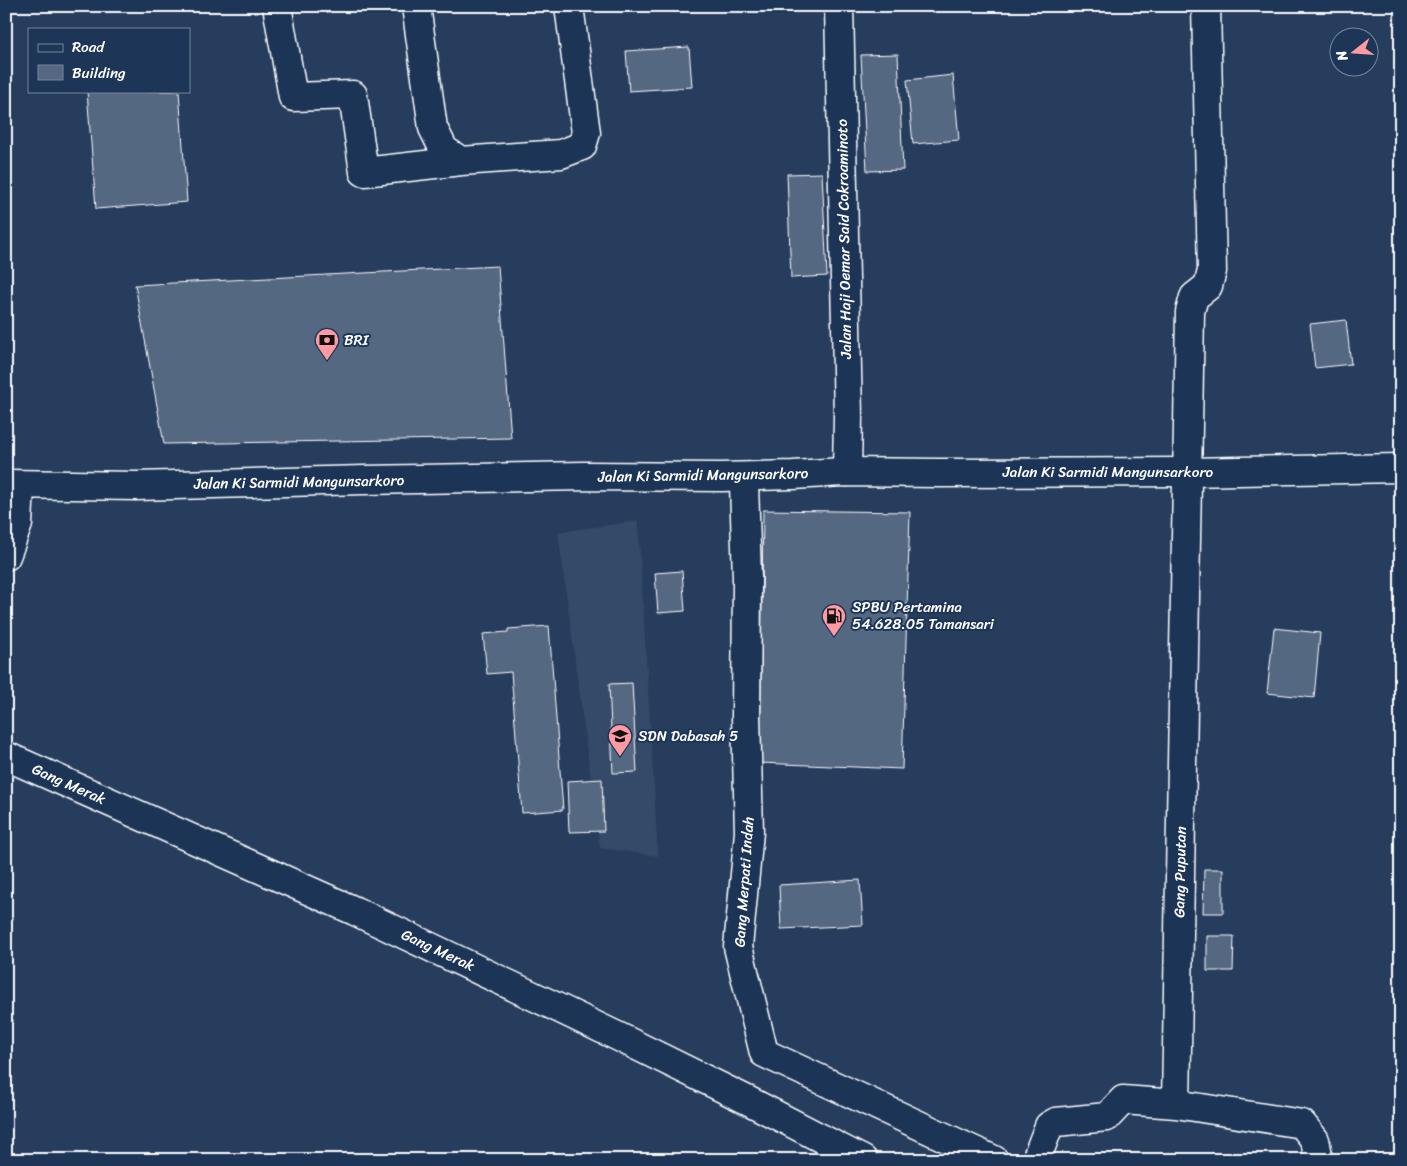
<svg xmlns="http://www.w3.org/2000/svg" width="1407" height="1166" font-family="Sriracha,sans-serif">
<rect width="100%" height="100%" fill="#263d5e"/>
<filter id="ink" filterUnits="userSpaceOnUse"><feTurbulence type="fractalNoise" baseFrequency=".02" numOctaves="2"/><feDisplacementMap in="SourceGraphic" scale="10" xChannelSelector="R" yChannelSelector="G"/><feConvolveMatrix kernelMatrix="1 2 1 2 8 2 1 2 1" color-interpolation-filters="sRGB"/></filter>
<g filter="url(#ink)">
<!-- built -->
<path fill="#344a68" d="M638,521l20,335 -58,-8 -42,-316z"/>
<!-- building -->
<path fill="#556781" stroke="#fff" d="M689,47l3,40 -63,4 -3,-40z
M898,54l5,116 -36,1 -6,-116z
M953,75l6,65 -46,4 -6,-64z
M87,91h92l8,111 -91,7z
M822,173l5,103 -36,2 -4,-104z
M498,266l13,172 -347,6 -29,-159z
M1346,320l5,44 -36,4 -5,-44z
M763,510l147,2 -8,257 -142,-6z
M682,571l3,40 -27,2 -3,-40z
M549,626l14,184 -41,3 -11,-141 -24,2 -4,-40 25,-2v-3z
M1274,628l46,5 -6,65 -47,-5z
M632,683l5,89 -24,1 -4,-89z
M602,779l2,52 -35,1 -2,-51z
M1204,869h19v44h-20z
M860,880l3,45 -82,4 -2,-44z
M1207,936h27l-1,35h-26z"/>
<g fill="none" stroke-linecap="round" stroke-linejoin="round">
<!-- minor casing -->
<g stroke="#fff" stroke-width="31">
<path id="minor" d="M277,6l16,91 60,-2 11,77 97,-11
M416,6l17,122 11,22 17,11 100,-7 21,-8 4,-13 -17,-127
M1206,6l6,265 -4,15 -14,11 -4,15 -14,792 126,20 13,16 4,20
M744,484l3,94 -1,138 3,116 -11,115 26,106 230,107
M6,556l12,-32 2,-39
M6,756l349,155 262,125 134,66 112,58
M1036,1160l13,-34 7,-4 51,-5 16,-17 53,4"/>
</g>
<!-- tertiary casing -->
<g stroke="#fff" stroke-width="31">
<path id="tertiary" d="M839,6l9,410 -1,56"/>
</g>
<!-- secondary casing -->
<g stroke="#fff" stroke-width="31">
<path id="secondary" d="M6,484l130,2 228,-6 220,-4 137,1 72,-2 50,-3 96,1 248,-1 214,-4"/>
</g>
<!-- minor -->
<use href="#minor" stroke="#1d3557" stroke-width="28"/>
<!-- tertiary -->
<use href="#tertiary" stroke="#1d3557" stroke-width="28"/>
<!-- secondary -->
<use href="#secondary" stroke="#1d3557" stroke-width="28"/>
</g>
</g>
<!-- icons -->
<defs>
<g id="bank-pin" transform="scale(1.25)"><path d="M0 17L-7.5 6A9.5 9.5 0 1 1 7.5 6Z" fill="#ff9aa2" stroke="#1d3557"/><path d="M-6-4H6V4H-6ZM0-2.3a2.3 2.3 0 1 0 0 4.6a2.3 2.3 0 1 0 0-4.6Z" fill="#111"/></g>
<g id="fuel-pin" transform="scale(1.25)"><path d="M0 17L-7.5 6A9.5 9.5 0 1 1 7.5 6Z" fill="#ff9aa2" stroke="#1d3557"/><path d="M-5.5-6h7V0h2V4h1.3V-2.5L3-4.5l.8-.8L6-3V5H2.5V1h-1V6h-7ZM-4.2-4.7v3.2H.2V-4.7Z" fill="#111"/></g>
<g id="school-pin" transform="scale(1.25)"><path d="M0 17L-7.5 6A9.5 9.5 0 1 1 7.5 6Z" fill="#ff9aa2" stroke="#1d3557"/><path d="M0-5L7-2L0 1L-7-2ZM-4 1L0 2.5L4 1V4Q0 6-4 4Z" fill="#111"/></g>
</defs>
<g fill-rule="evenodd">
<use href="#bank-pin" x="327" y="340"/>
<use href="#fuel-pin" x="834" y="616"/>
<use href="#school-pin" x="620" y="736"/>
</g>
<g text-anchor="middle" stroke-width="4" stroke-linejoin="round" paint-order="stroke">
<!-- street labels -->
<g font-size="15" fill="#fff" stroke="#1d3557">
<text transform="translate(844 239) rotate(-91)" y="5">Jalan Haji Oemar Said Cokroaminoto</text>
<text x="1108" y="477">Jalan Ki Sarmidi Mangunsarkoro</text>
<text transform="translate(703 475) rotate(-1)" y="5">Jalan Ki Sarmidi Mangunsarkoro</text>
<text transform="translate(299 482) rotate(-1)" y="5">Jalan Ki Sarmidi Mangunsarkoro</text>
<text transform="translate(69 784) rotate(24)" y="5">Gang Merak</text>
<text transform="translate(1180 872) rotate(-89)" y="5">Gang Puputan</text>
<text transform="translate(744 882) rotate(-86)" y="5">Gang Merpati Indah</text>
<text transform="translate(438 950) rotate(25)" y="5">Gang Merak</text>
</g>
<!-- poi labels -->
<g font-size="15" fill="#fff" stroke="#1d3557" text-anchor="start">
<text x="344" y="345">BRI</text>
<text x="852" y="612">SPBU Pertamina<tspan x="852" dy="17">54.628.05 Tamansari</tspan></text>
<text x="638" y="741">SDN Dabasah 5</text>
</g>
</g>
<!-- margin -->
<rect width="1407" height="1166" fill="none" stroke="#1d3557" stroke-width="25"/>
<rect x="12" y="12" width="1382" height="1141" fill="none" stroke="#fff" stroke-width="2" filter="url(#ink)"/>
<!-- legend -->
<rect x="28" y="28" width="162" height="65" fill="#1d3557" stroke="#77869a"/>
<rect x="38" y="44" width="25" height="8" fill="#1d3557" stroke="#77869a"/>
<text x="72" y="52" font-size="15" fill="#ffffff">Road</text>
<rect x="38" y="65" width="25" height="15" fill="#556781" stroke="#77869a"/>
<text x="72" y="78" font-size="15" fill="#ffffff">Building</text>
<!-- north arrow -->
<g transform="translate(1354 52) rotate(253)"><circle r="24" fill="#1d3557" stroke="#77869a"/>
<path d="M0-4L9 19L0 12L-9 19Z" fill="#ff9aa2"/>
<text y="-8" font-size="14" font-weight="bold" text-anchor="middle" fill="#ffffff">N</text>
</g>
</svg>
